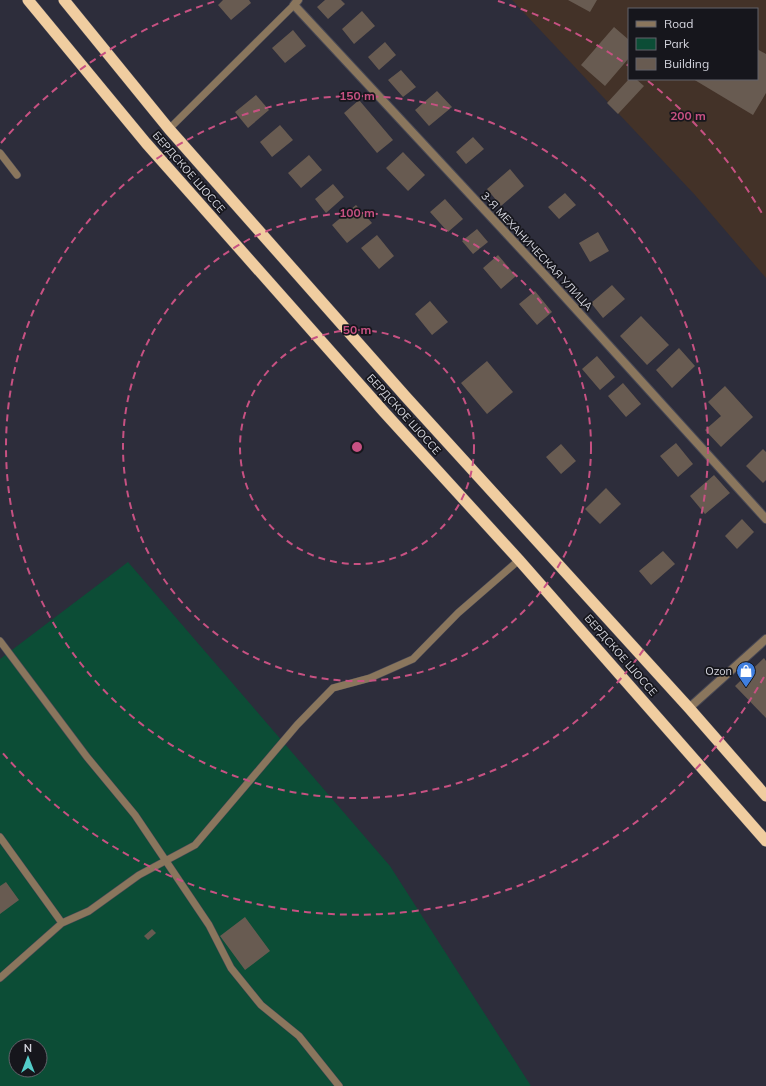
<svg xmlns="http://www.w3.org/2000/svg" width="766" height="1086" font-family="Mulish,sans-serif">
<rect width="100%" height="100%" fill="#2d2d3b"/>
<!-- industrial -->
<path fill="#433228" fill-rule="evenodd" d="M512,0h254v278l-71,-83zM629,9h128v70h-128z"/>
<!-- green -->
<path fill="#0c4d36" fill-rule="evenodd" d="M128,562l262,304 141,220h-531v-427zM16,1046h24v24h-24z"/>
<!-- building -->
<path fill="#685b51" d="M223,0h26l2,3 -20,17 -13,-15z
M325,0h16l4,4 -17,15 -11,-12z
M568,0h29l-7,12z
M362,11l13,15 -21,18 -12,-15z
M614,27l15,13v18l-24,28 -24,-21z
M293,30l13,16 -21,17 -13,-15z
M385,42l11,13 -17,15 -11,-13z
M757,49l9,5v39l-13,22 -60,-36h64z
M401,70l15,17 -13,10 -15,-17z
M629,79h7l8,7 -26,28 -11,-11z
M437,91l15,16 -23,19 -14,-16z
M256,95l13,15 -21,18 -13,-16z
M359,100l34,40 -16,13 -33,-40z
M280,125l13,15 -21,17 -12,-15z
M473,137l11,12 -18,15 -10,-12z
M403,152l22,23 -17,16 -22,-23z
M309,155l13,15 -21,18 -13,-15z
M510,169l14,17 -23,20 -14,-17z
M333,184l11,13 -18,16 -11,-14z
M565,193l11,12 -17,14 -11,-12z
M445,199l18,20 -15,13 -18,-20z
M356,205l16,18 -25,20 -15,-18z
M477,229l11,13 -15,12 -11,-13z
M598,232l11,19 -19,11 -11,-19z
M377,235l17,21 -15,13 -18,-21z
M498,255l18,21 -15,13 -18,-21z
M612,285l13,14 -22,19 -12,-15z
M535,291l17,21 -15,13 -18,-21z
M430,301l18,21 -16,13 -17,-21z
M641,316l28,29 -22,20 -27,-29z
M679,348l16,18 -23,22 -16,-18z
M597,356l18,21 -15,13 -18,-21z
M487,361l26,31 -26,22 -26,-31z
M623,383l18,21 -15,13 -18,-21z
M725,386l28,31 -32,30 -16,-17 16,-14 -13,-14z
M676,443l17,21 -15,13 -18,-21z
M561,444l15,17 -15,13 -15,-17z
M763,449l3,3v28l-3,3 -17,-17z
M714,475l16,18 -25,21 -15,-18z
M606,488l15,16 -21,20 -15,-15z
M742,519l12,13 -17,17 -12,-13z
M663,551l12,13 -24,21 -12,-14z
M764,658l2,3v57l-31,-32z
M6,882l13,18 -19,14v-28z
M245,917l25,34 -25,19 -25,-34z
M152,929l4,4 -8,7 -4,-4z"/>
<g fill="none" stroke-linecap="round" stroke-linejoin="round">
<!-- service casing -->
<g stroke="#484855" stroke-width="8">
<path id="service" d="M169,129l125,-124
M0,153l17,22
M0,641l87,116 48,58 74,110 22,43 30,37 38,31 40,50
M0,837l62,86
M0,978l62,-55 27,-12 50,-36 56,-30 102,-120 36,-37 37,-10 43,-19 45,-46 61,-53"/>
</g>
<!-- minor casing -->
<g stroke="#484855" stroke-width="10">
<path id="minor" d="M298,0l-4,5 250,269 222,245
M689,708l77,-69"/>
</g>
<!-- trunk casing -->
<g stroke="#484855" stroke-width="12">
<path id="trunk" d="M28,0l118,143 238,269 135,148 247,281
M64,0l105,129 237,268 283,311 77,88"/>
</g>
<!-- service -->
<use href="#service" stroke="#8a765d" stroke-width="7"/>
<!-- minor -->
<use href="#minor" stroke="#8a765d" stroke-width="8"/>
<!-- trunk -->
<use href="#trunk" stroke="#f0cda0" stroke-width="11"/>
</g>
<!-- distance rings -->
<g fill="none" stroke="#c75182" stroke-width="2" stroke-dasharray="7 5">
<circle cx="357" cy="447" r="117"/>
<circle cx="357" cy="447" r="234"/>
<circle cx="357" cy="447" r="351"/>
<path d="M764 677A468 468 0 0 1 1 751M1 143A468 468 0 0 1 216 1M498 1A468 468 0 0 1 629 66M648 81A468 468 0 0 1 764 217"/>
</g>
<!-- icons -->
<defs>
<g id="shop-pin" transform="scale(1)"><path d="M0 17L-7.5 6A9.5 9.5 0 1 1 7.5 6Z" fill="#3f7fe0" stroke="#16161c"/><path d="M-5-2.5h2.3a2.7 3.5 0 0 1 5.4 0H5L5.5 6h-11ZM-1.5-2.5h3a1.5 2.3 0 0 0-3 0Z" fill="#fff"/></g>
</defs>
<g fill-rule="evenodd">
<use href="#shop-pin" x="746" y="671"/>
</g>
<g text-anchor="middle" stroke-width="3.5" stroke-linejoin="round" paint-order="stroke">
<!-- street labels -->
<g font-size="11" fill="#d4d5de" stroke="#16161c">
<text transform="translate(189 172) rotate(49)" y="4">БЕРДСКОЕ ШОССЕ</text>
<text transform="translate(537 251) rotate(47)" y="4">3-Я МЕХАНИЧЕСКАЯ УЛИЦА</text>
<text transform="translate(404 414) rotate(48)" y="4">БЕРДСКОЕ ШОССЕ</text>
<text transform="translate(621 655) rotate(49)" y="4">БЕРДСКОЕ ШОССЕ</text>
</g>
<!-- poi labels -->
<g font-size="11" fill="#d4d5de" stroke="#16161c" text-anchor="end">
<text x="732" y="675">Ozon</text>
</g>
</g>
<circle cx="357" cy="447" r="6" fill="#c75182" stroke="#16161c" stroke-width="2"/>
<g font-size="12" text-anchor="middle" font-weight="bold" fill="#c75182" stroke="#16161c" stroke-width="3.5" stroke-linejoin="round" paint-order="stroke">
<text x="357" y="100">150 m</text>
<text x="688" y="120">200 m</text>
<text x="357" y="217">100 m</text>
<text x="357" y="334">50 m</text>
</g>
<!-- legend -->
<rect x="628" y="8" width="130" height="72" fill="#16161c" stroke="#62626a"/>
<rect x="636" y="21" width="20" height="6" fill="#8a765d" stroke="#62626a"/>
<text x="664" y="28" font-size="12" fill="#d4d5de">Road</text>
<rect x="636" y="38" width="20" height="12" fill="#0c4d36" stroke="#62626a"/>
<text x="664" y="48" font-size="12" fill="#d4d5de">Park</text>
<rect x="636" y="58" width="20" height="12" fill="#685b51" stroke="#62626a"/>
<text x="664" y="68" font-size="12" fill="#d4d5de">Building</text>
<!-- north arrow -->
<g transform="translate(28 1058)"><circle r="19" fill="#16161c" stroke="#62626a"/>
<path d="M0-3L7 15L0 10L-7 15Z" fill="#53cdc9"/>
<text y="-6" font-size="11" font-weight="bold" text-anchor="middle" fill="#d4d5de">N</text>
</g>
</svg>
